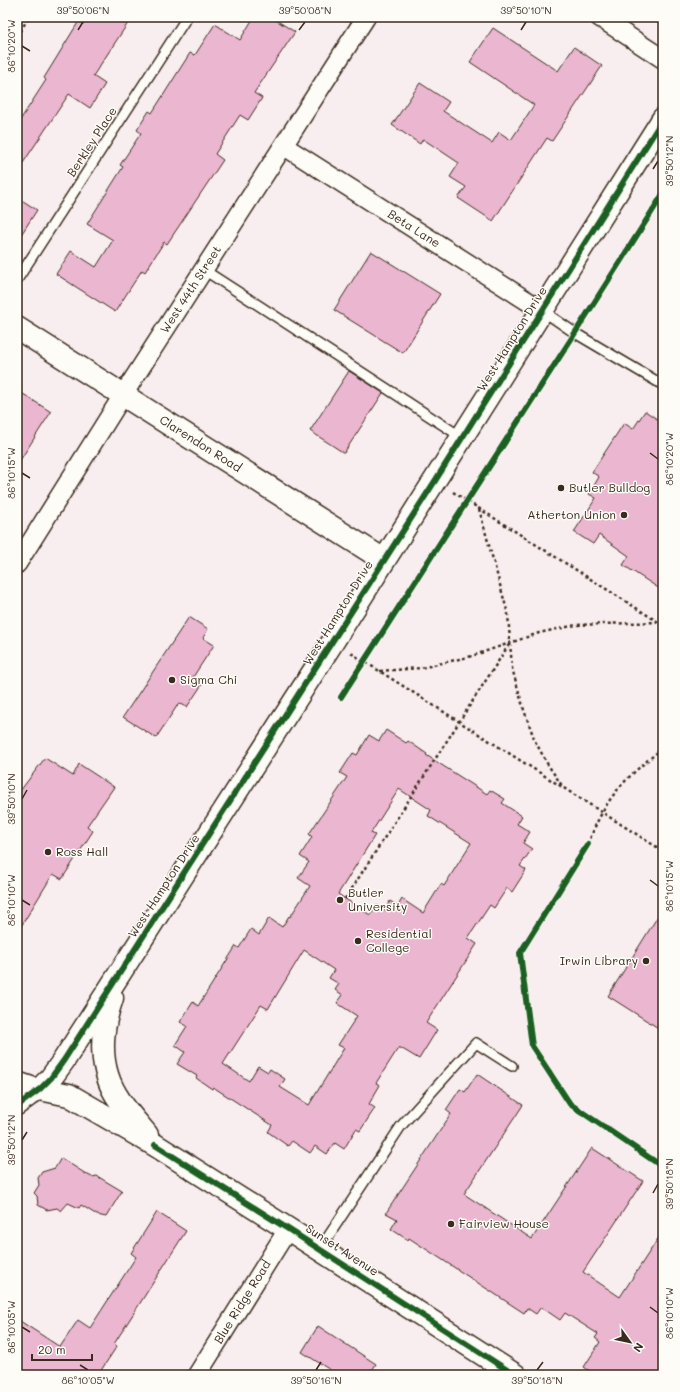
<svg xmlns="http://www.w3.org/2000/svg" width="680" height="1392" font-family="Mali,sans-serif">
<rect width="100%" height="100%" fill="#f9eeef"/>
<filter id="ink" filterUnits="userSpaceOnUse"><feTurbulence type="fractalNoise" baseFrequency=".025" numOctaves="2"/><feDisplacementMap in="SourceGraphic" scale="8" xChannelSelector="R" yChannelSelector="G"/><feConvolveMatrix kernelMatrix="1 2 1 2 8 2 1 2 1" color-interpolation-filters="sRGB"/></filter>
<g filter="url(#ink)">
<!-- building -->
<path fill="#ebb6d0" stroke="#3b2a1e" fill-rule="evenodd" d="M88,17h44l-39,59 12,8 -15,24 -21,-14 -52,78v-47l29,-45 -2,-2 35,-57 4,3z
M254,17h17l24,15 -41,61 8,5 -14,22 -8,-5 -25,39 8,6 -56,84 -3,-2 -19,30 -3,-2 -27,42 -59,-38 15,-23 25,16 17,-27 -26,-16 36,-57 -3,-2 21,-32 -4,-3 12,-19 3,2 38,-60 5,2 20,-31 25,16z
M493,28l65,43 16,-24 28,19 -50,75 -5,-3 -54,83 -35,-23 8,-11 -16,-10 9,-14 -36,-24 -3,5 -28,-19 28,-42 29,19 -6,9 49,32 7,-11 12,8 23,-35 -64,-43z
M17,197l20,13 -20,31z
M371,251l69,43 -37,59 -69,-43z
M349,371l34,22 -39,60 -34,-22z
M17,390l34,22 -34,53z
M645,411l18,12v168l-40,-26 6,-9 -30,-21 -6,9 -19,-12 22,-34 -7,-4 10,-17 -7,-5 32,-49 9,6z
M189,617l19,12 -5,9 11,7 -21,32 10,6 -16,24 -8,-4 -23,35 -33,-21z
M386,730l20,13 2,-2 19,13 -1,1 61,39 3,-4 15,9 -3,4 20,13 -5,8 13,8 -7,11 9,6 -12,17 6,4 -14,22 -5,-4 -13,20 -4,-3 -22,33 9,6 -51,79 11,7 -18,29 -20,-12 -23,36 4,2 -11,19 6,4 -15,23 -4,-2 -12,20 -9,-6 -8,11 -12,-8 -5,7 -18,-12 -4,5 -20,-14 4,-7 -59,-38 -1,2 -16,-11 1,-2 -20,-12 8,-12 -10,-7 12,-19 -7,-4 13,-20 5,4 38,-60 3,2 12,-19 8,6 10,-17 13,9 7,-11 1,1 20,-31 -12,-8 11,-16 -9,-6 12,-19 -3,-3 38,-57 -7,-4 13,-20 4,2 12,-20 10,6zM399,789l32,21 -3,6 43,27 -27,43 -3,-2 -18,29 -21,-14 -4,7 -8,-5 -5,9 -8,-5 -7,10 -32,-21 37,-59 -4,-2zM304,950l30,20 -5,8 10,6 -4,6 8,5 -6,8 20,13 -19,29 6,3 -35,57 -29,-18 5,-8 -15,-10 -2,3 -10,-6 -9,15 -26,-17 38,-59 7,4z
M45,758l28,18 6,-12 35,23 -27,39 6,5 -31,48 -9,-5 -36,59v-138z
M663,908v123l-55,-35z
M477,1074l46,31 -59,89 68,45 60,-91 51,33 -60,91 37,25 43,-66v144h-68l-11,-8 16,-25 -5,-4 3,-4 -33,-21 -5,7 -19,-13 -5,7 -9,-6 -3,5 -115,-75 -1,2 -17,-11 6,-10 -11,-6 65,-99 -5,-4 14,-21 5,3z
M61,1158l25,16 6,3 5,-1 25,15 -16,26 -9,-2 -16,-10 -2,3 -11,-5 -7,8 -4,-3 -10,2 -9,-5 -1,-9 -3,-3 5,-8 -1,-7 4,-6 13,-4z
M157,1212l29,19 -72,113 3,2 -19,29h-81v-56l43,28 18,-27 12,8 46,-71 -5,-4z
M318,1326l58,38 -7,11h-31l-36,-23z"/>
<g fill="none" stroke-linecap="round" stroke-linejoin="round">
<!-- lane casing -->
<g stroke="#3b2a1e" stroke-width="12">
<path id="lane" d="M204,270l259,168
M17,280l170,-263
M543,311l32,22 88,52
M320,1249l81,-123 75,-83 36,23"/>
</g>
<!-- street casing -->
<g stroke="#3b2a1e" stroke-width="21">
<g id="street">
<path d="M599,17l64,42"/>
<path id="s1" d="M284,146l259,165"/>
<path id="s2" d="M17,564l106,-169 243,-378"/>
<path d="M17,1081l23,8"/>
<path d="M17,1106l23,-17"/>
<path id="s3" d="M197,1375l91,-146"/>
</g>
</g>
<!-- secondary casing -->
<g stroke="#3b2a1e" stroke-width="25">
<g id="secondary">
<path id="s4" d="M17,328l367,232"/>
<path d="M112,998c-12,34 -14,72 8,103 8,12 18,23 27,34"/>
<path d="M40,1089l11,-11 13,-18c202,-312 402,-626 599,-941"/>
<path d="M40,1089l29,6 86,50 133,84 227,146"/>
</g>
</g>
<!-- path -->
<path stroke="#3b2a1e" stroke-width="2.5" stroke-dasharray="3 3" stroke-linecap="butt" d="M17,36l12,-19
M453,492l210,133
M479,509l29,105 4,54 12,42 11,31 13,24 15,22
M351,653l312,198
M380,671l41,-3 51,-12 67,-23 37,-8 82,-3
M588,844c4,-10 8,-21 14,-31 14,-27 38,-47 61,-65
M345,899l165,-256"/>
<!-- lane -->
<use href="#lane" stroke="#fdfcf7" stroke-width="9"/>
<!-- street -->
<use href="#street" stroke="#fdfcf7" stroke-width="18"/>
<!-- secondary -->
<use href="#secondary" stroke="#fdfcf7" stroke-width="22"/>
<!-- cycleway casing -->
<g stroke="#fdfcf7" stroke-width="8">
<path id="cycleway" d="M341,697l234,-364 88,-139
M588,844l-68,109 12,93 38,58 93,63
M17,1106l23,-17 11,-11 13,-18 371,-579 228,-362
M155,1145l133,84 227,146"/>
</g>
<!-- cycleway -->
<use href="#cycleway" stroke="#1b5e20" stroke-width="6"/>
</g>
</g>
<!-- ticks -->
<path fill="none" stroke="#3b2a1e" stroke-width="1.5" d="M78,30l5,-8M299,30l6,-8M521,30l5,-8M22,46l8,5M653,169l5,-8M650,453l8,6M22,473l8,5M22,799l5,-9M650,880l8,6M22,900l8,5M22,1140l5,-8M653,1193l5,-9M650,1307l8,6M22,1327l8,5M80,1365l8,5M316,1370l5,-8M537,1370l6,-8"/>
<!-- markers -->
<g fill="#3b2a1e" stroke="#fdfcf7" stroke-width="1.5">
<circle cx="561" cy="488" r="4"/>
<circle cx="624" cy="515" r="4"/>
<circle cx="172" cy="680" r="4"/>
<circle cx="48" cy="852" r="4"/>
<circle cx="340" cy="900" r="4"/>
<circle cx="358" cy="941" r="4"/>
<circle cx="646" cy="961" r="4"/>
<circle cx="451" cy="1224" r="4"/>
</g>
<g text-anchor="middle" stroke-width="3" stroke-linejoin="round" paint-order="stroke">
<!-- street labels -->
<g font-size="12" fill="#3b2a1e" stroke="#fdfcf7">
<text transform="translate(92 142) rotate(-57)" y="4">Berkley Place</text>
<text dy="4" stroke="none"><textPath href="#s1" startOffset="154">Beta Lane</textPath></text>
<text dy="4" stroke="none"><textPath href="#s2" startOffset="325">West 44th Street</textPath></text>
<text transform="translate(512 339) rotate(-58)" y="4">West Hampton Drive</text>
<text dy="4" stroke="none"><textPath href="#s4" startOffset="217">Clarendon Road</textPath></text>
<text transform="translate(338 613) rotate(-58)" y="4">West Hampton Drive</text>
<text transform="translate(164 886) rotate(-57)" y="4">West Hampton Drive</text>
<text transform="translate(342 1250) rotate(33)" y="4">Sunset Avenue</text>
<text dy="4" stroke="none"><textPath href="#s3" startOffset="86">Blue Ridge Road</textPath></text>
</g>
<!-- poi labels -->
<g font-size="12" fill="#3b2a1e" stroke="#fdfcf7" text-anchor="start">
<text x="569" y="492">Butler Bulldog</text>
<text x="616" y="519" text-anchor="end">Atherton Union</text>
<text x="180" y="684">Sigma Chi</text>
<text x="56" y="856">Ross Hall</text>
<text x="348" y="897">Butler<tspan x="348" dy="14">University</tspan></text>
<text x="366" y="938">Residential<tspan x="366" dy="14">College</tspan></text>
<text x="638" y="965" text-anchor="end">Irwin Library</text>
<text x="459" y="1228">Fairview House</text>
</g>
</g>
<!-- margin -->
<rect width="680" height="1392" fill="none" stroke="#fdfcf7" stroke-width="44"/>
<!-- north arrow -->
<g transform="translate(630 1342) rotate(123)" stroke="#fdfcf7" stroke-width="3" paint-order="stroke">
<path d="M0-3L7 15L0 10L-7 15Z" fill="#3b2a1e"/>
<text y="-6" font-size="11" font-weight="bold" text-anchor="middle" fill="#3b2a1e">N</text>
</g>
<!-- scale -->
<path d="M32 1354v6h60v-6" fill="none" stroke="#3b2a1e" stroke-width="2"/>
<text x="38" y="1354" font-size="12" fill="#3b2a1e" stroke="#fdfcf7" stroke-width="3" paint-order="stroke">20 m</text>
<rect x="22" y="22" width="636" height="1348" fill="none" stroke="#3b2a1e" stroke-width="1.5"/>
<g font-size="10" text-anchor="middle" fill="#3b2a1e">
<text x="83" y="14">39°50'06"N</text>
<text x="305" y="14">39°50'08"N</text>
<text x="526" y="14">39°50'10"N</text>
<text transform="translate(11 46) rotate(-90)" y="4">86°10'20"W</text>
<text transform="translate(669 161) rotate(-90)" y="4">39°50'12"N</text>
<text transform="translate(669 459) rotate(-90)" y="4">86°10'20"W</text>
<text transform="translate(11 473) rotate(-90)" y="4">86°10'15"W</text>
<text transform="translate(11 799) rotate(-90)" y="4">39°50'10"N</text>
<text transform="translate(669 886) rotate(-90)" y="4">86°10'15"W</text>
<text transform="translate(11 900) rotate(-90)" y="4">86°10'10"W</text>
<text transform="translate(11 1140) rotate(-90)" y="4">39°50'12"N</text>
<text transform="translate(669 1184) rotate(-90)" y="4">39°50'18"N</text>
<text transform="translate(669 1313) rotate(-90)" y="4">86°10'10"W</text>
<text transform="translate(11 1327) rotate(-90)" y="4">86°10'05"W</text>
<text x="88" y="1384">86°10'05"W</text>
<text x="316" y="1384">39°50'16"N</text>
<text x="537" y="1384">39°50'18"N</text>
</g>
</svg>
